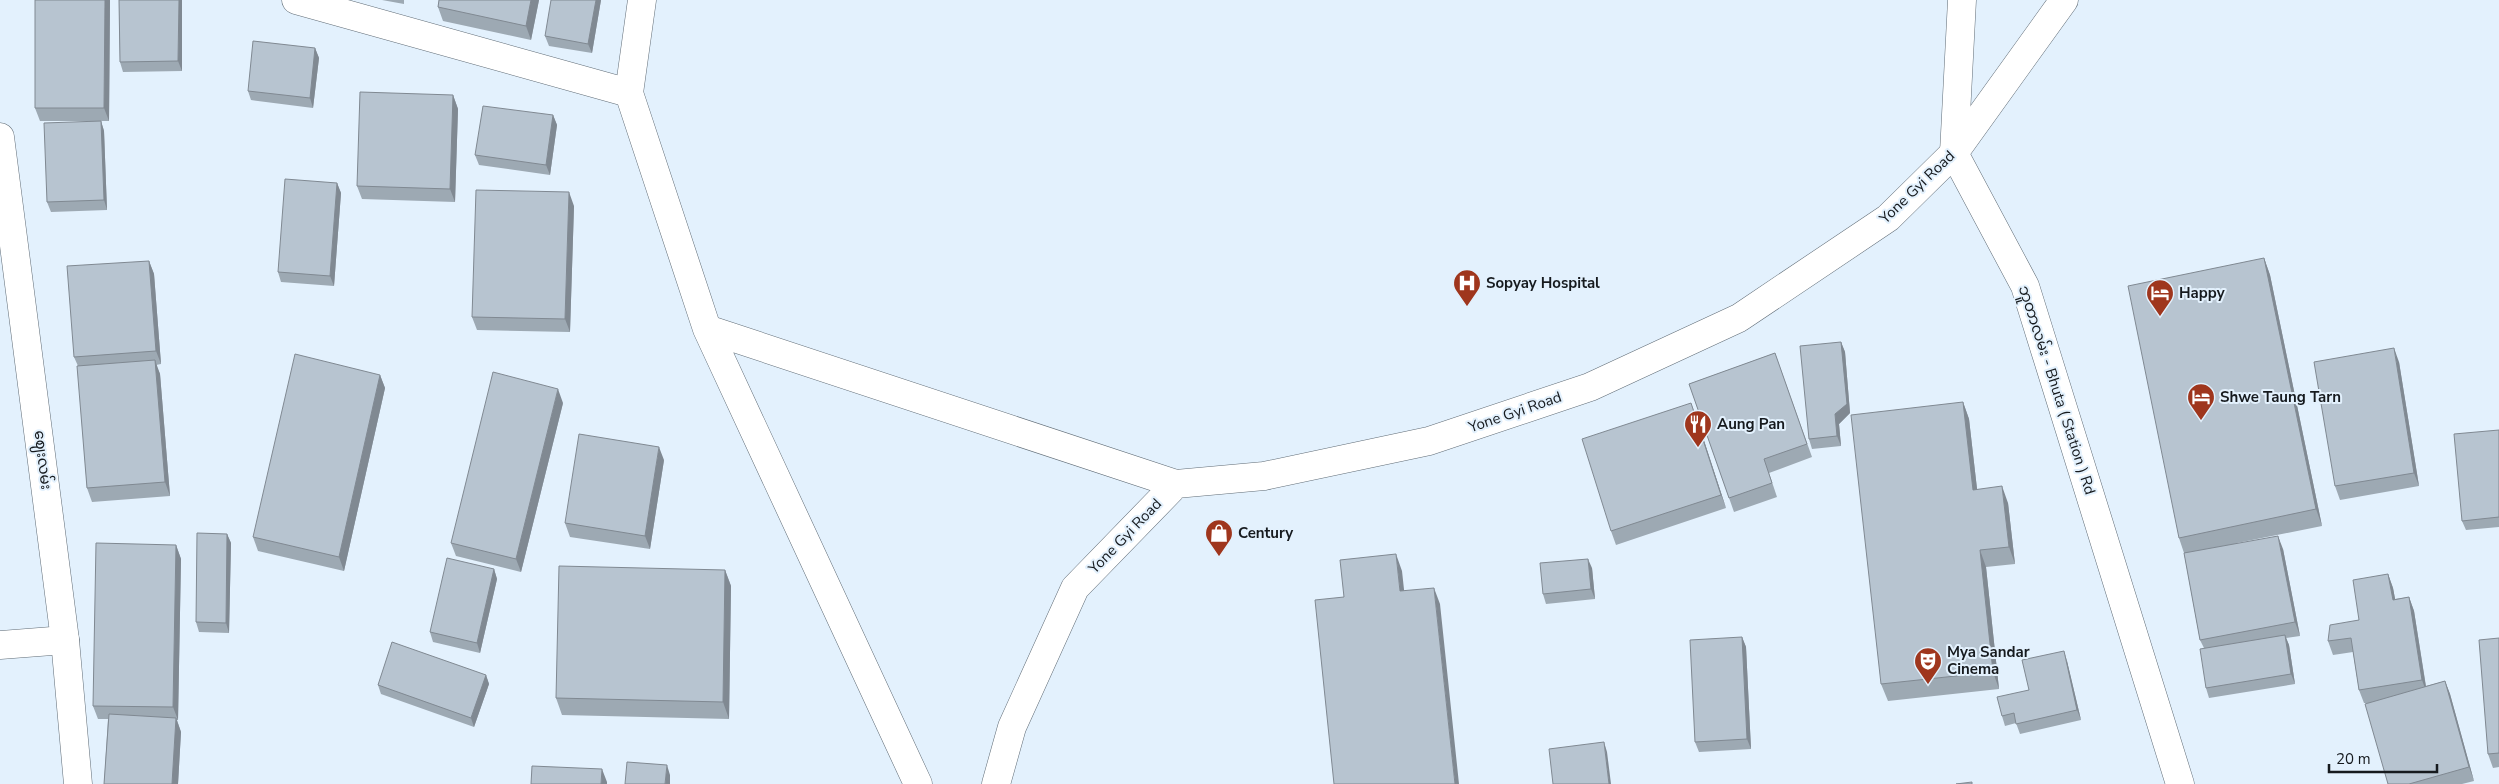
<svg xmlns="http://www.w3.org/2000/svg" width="2499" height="784" font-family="'Nunito Sans','Noto Sans Myanmar',sans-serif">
<rect width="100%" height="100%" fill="#e3f1fd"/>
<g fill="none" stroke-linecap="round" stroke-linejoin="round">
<!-- minor casing -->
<g stroke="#606c76" stroke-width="29">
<path id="minor" d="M296,0l333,93
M642,0l-13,93 78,236 211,455
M1954,153l8,-153
M707,329l469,155
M0,645l65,-5"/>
</g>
<!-- tertiary casing -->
<g stroke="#606c76" stroke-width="29">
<path id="tertiary" d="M0,137l65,503 13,144
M1954,153l71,133 155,498
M996,784l16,-57 63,-139 101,-104 88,-8 165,-35 161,-54 149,-69 149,-100 66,-65 110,-153"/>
</g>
<!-- minor -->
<use href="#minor" stroke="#fff" stroke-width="28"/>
<!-- tertiary -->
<use href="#tertiary" stroke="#fff" stroke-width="28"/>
</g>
<!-- wall -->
<path fill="#9da9b3" d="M110,0l-1,121h-8l3,10 3,79 -56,2 -4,-10 42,-81h-49l-5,-13z
M119,0h63v71l-59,1 -3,-10z
M382,0h22v4z
M439,0h100l-8,40 -88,-19 -5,-14z
M601,0l-9,53 -43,-7 -4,-10z
M315,48l4,10 -6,50 -62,-8 -3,-9z
M453,95l5,14 -3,93 -93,-3 -5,-13z
M553,115l4,10 -7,50 -71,-10 -4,-10z
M337,183l4,10 -7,93 -53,-4 -3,-10z
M574,206l-4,126 -93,-2 -5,-13z
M2264,258l6,17 52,251 -85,17 46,6 17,87 -14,2 3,7 6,39 -86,14 -3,-10 -2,-40 -4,-8 -16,-87 -5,-15z
M149,261l5,13 7,90 -5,1 4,9 10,122 -78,6 -5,-14 -9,-122 -4,-9z
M1841,342l4,10 5,61 -11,11 2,22 -29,3 -3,-10z
M1775,353l37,104 -43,16 8,24 -43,15 -45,-128z
M2399,362l20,124 -79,14 -5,-14z
M380,375l5,13 -41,183 -86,-20 -5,-14z
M1963,402l6,17 8,70 31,14 7,61 -29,3 13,122 -111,12 -7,-17z
M563,403l-42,169 -65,-16 -5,-13z
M1696,416l30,92 -110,37 -5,-14z
M2499,430v97l-33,3 -4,-9z
M664,460l-14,89 -80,-12 -5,-14z
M227,534l4,9 -2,90 -30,-1 -3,-10z
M176,545l5,14 -3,161h-1l4,12 -3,52h-74l4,-65h-10l-5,-13z
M1592,568l3,31 -49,5 -3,-10z
M494,569l3,10 -17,74 -47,-11 -3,-10z
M725,570l6,16 -2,133 -167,-4 -6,-17z
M2388,574l5,14 2,11 14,-2 5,14 12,75 19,-5 5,13 24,87 -12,3h-74l-19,-81h-5l-5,-13 -6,-38 -20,3 -5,-14 31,-21z
M1742,637l4,10 5,102 -52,3 -4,-10z
M2499,638v129l-6,1 -5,-14z
M2067,661l14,59 -61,14 -4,-11 -11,3 -3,-10 27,-26z
M486,675l3,9 -15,43 -93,-33 -3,-9z"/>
<!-- shaded-wall -->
<path fill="#808992" d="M105,0h5l-1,121 -5,-13z
M179,0h3v71l-4,-10z
M531,0h8l-8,40 -5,-14z
M596,0h5l-9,53 -4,-9z
M315,48l4,10 -6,50 -3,-10z
M453,95l5,14 -3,93 -5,-13z
M553,115l4,10 -7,50 -4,-10z
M101,121l3,10 3,79 -3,-10z
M337,183l4,10 -7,93 -4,-10z
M569,192l5,14 -4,126 -5,-13z
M2264,258l6,17 52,251 -6,-17z
M149,261l5,13 7,90 -5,-13z
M1841,342l4,10 5,61 -11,11 2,22 -4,-10 -2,-22z
M2394,348l5,14 20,124 -5,-13z
M155,360l5,14 10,122 -5,-14z
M380,375l5,13 -41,183 -5,-14z
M558,389l5,14 -42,169 -5,-13z
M1963,402l6,17 10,87 -6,-16z
M1691,403l5,13 30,92 -5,-13z
M659,447l5,13 -14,89 -5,-13z
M2002,486l6,17 7,61 -6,-17z
M227,534l4,9 -2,90 -3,-10z
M2278,536l5,13 17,87 -5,-14z
M176,545l5,14 -3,161 -5,-13z
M1980,550l6,17 13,122 -6,-17z
M1396,554l6,17 4,37 -6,-17z
M1588,559l4,9 3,31 -4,-10z
M494,569l3,10 -17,74 -3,-10z
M725,570l6,16 -2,133 -6,-17z
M2388,574l5,14 5,26 -5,-14z
M1434,588l6,16 19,180h-4z
M2409,597l5,14 13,83 -5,-14z
M2285,635l4,10 6,39 -4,-10z
M1742,637l4,10 5,102 -4,-10z
M2064,651l3,10 14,59 -4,-10z
M486,675l3,9 -15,43 -3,-9z
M2445,681l5,13 24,87 -5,-14z
M176,718l5,14 -3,52h-6z
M1604,742l3,10 4,32h-2z
M667,765l3,10v9h-5z
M602,769l5,13v2h-6z"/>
<!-- building -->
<path fill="#b7c4d0" stroke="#808992" d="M35,0h70l-1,108h-69z
M119,0h60l-1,61 -58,1z
M439,0h92l-5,26 -88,-19z
M551,0h45l-8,44 -43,-8z
M253,41l62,7 -5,50 -62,-7z
M360,92l93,3 -3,94 -93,-3z
M483,106l70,9 -7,50 -71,-10z
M101,121l3,79 -57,2 -3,-79z
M285,179l52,4 -7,93 -52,-4z
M476,190l93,2 -4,127 -93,-2z
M2264,258l52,251 -137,29 -51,-252z
M149,261l7,90 -82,6 -7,-91z
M1841,342l6,62 -12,10 2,22 -28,3 -9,-93z
M2394,348l20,125 -79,13 -21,-124z
M1775,353l32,91 -43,15 8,24 -43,15 -40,-114z
M295,354l85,21 -41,182 -86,-20z
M155,360l10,122 -78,6 -10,-122z
M493,372l65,17 -42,170 -65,-16z
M1963,402l10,88 29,-4 7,61 -29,3 13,122 -112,12 -30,-269z
M1691,403l30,92 -110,36 -29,-92z
M2499,430v87l-37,4 -8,-87z
M579,434l80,13 -14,89 -80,-13z
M197,533l30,1 -1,89 -30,-1z
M2278,536l17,86 -95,18 -16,-87z
M96,543l80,2 -3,162 -80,-1z
M1396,554l4,37 34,-3 21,196h-121l-19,-184 29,-3 -4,-37z
M447,558l47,11 -17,74 -47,-11z
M1588,559l3,30 -48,5 -3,-31z
M559,566l166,4 -2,132 -167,-4z
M2388,574l5,26 16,-3 13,83 -63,10 -8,-52 -23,3 2,-16 29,-5 -6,-40z
M2285,635l6,39 -85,14 -6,-39z
M1742,637l5,102 -52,3 -5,-102z
M2499,638v115l-11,1 -9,-114z
M392,642l94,33 -15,43 -93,-33z
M2064,651l13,59 -61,14 -2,-11 -12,3 -5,-19 32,-7 -7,-30z
M2445,681l24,86 -60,17h-21l-23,-80z
M109,714l67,4 -4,66h-68z
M1604,742l5,42h-56l-4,-35z
M627,762l40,3 -2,19h-40z
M532,766l70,3 -1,15h-70z
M1972,782v2h-16z"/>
<!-- icons -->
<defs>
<g id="hospital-pin" transform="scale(1.4375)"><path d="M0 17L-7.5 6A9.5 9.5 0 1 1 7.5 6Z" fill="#9f361d" stroke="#e3f1fd"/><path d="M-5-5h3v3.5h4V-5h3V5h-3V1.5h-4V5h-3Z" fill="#fff"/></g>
<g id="hotel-pin" transform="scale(1.4375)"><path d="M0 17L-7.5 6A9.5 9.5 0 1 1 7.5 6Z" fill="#9f361d" stroke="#e3f1fd"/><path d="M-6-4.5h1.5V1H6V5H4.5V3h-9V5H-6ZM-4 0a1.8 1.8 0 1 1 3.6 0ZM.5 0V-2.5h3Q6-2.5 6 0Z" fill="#fff"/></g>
<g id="restaurant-pin" transform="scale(1.4375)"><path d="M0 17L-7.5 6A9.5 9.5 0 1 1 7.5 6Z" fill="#9f361d" stroke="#e3f1fd"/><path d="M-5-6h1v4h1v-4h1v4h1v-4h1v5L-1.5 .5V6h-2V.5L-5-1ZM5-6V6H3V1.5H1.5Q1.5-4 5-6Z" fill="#fff"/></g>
<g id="shop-pin" transform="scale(1.4375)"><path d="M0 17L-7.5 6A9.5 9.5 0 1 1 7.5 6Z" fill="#9f361d" stroke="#e3f1fd"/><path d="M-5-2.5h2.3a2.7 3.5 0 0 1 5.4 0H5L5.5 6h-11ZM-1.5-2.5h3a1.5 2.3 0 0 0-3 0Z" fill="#fff"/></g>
<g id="theatre-pin" transform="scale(1.4375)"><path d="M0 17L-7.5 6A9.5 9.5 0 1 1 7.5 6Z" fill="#9f361d" stroke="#e3f1fd"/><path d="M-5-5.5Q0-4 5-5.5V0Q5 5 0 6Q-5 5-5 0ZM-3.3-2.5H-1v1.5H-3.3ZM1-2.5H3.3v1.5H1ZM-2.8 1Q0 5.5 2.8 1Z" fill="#fff"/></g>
</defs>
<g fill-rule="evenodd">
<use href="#hospital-pin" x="1467" y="283"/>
<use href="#hotel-pin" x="2160" y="293"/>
<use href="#hotel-pin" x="2201" y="397"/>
<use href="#restaurant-pin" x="1698" y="424"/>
<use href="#shop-pin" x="1219" y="533"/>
<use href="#theatre-pin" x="1928" y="661"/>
</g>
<g text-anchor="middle" stroke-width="4" stroke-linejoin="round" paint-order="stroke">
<!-- street labels -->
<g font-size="15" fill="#161a1e" stroke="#e3f1fd">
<text transform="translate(1917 187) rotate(-44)" y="5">Yone Gyi Road</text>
<text transform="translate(2057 390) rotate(72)" y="5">ဘူတာလမ်း - Bhuta ( Station ) Rd</text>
<text transform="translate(1515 412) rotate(-19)" y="5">Yone Gyi Road</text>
<text transform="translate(43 460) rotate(83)" y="5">ဈေးလမ်း</text>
<text transform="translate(1125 536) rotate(-46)" y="5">Yone Gyi Road</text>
</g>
<!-- poi labels -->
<g font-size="15" font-weight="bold" fill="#161a1e" stroke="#e3f1fd" text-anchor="start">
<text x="1486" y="288">Sopyay Hospital</text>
<text x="2179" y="298">Happy</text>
<text x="2220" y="402">Shwe Taung Tarn</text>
<text x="1717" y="429">Aung Pan</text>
<text x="1238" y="538">Century</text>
<text x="1947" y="657">Mya Sandar<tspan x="1947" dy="17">Cinema</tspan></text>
</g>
</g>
<!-- scale -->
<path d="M2329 764v8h108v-8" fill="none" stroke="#161a1e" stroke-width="2.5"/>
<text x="2336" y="764" font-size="15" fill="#161a1e" stroke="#e3f1fd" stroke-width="4" paint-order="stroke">20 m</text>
</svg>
